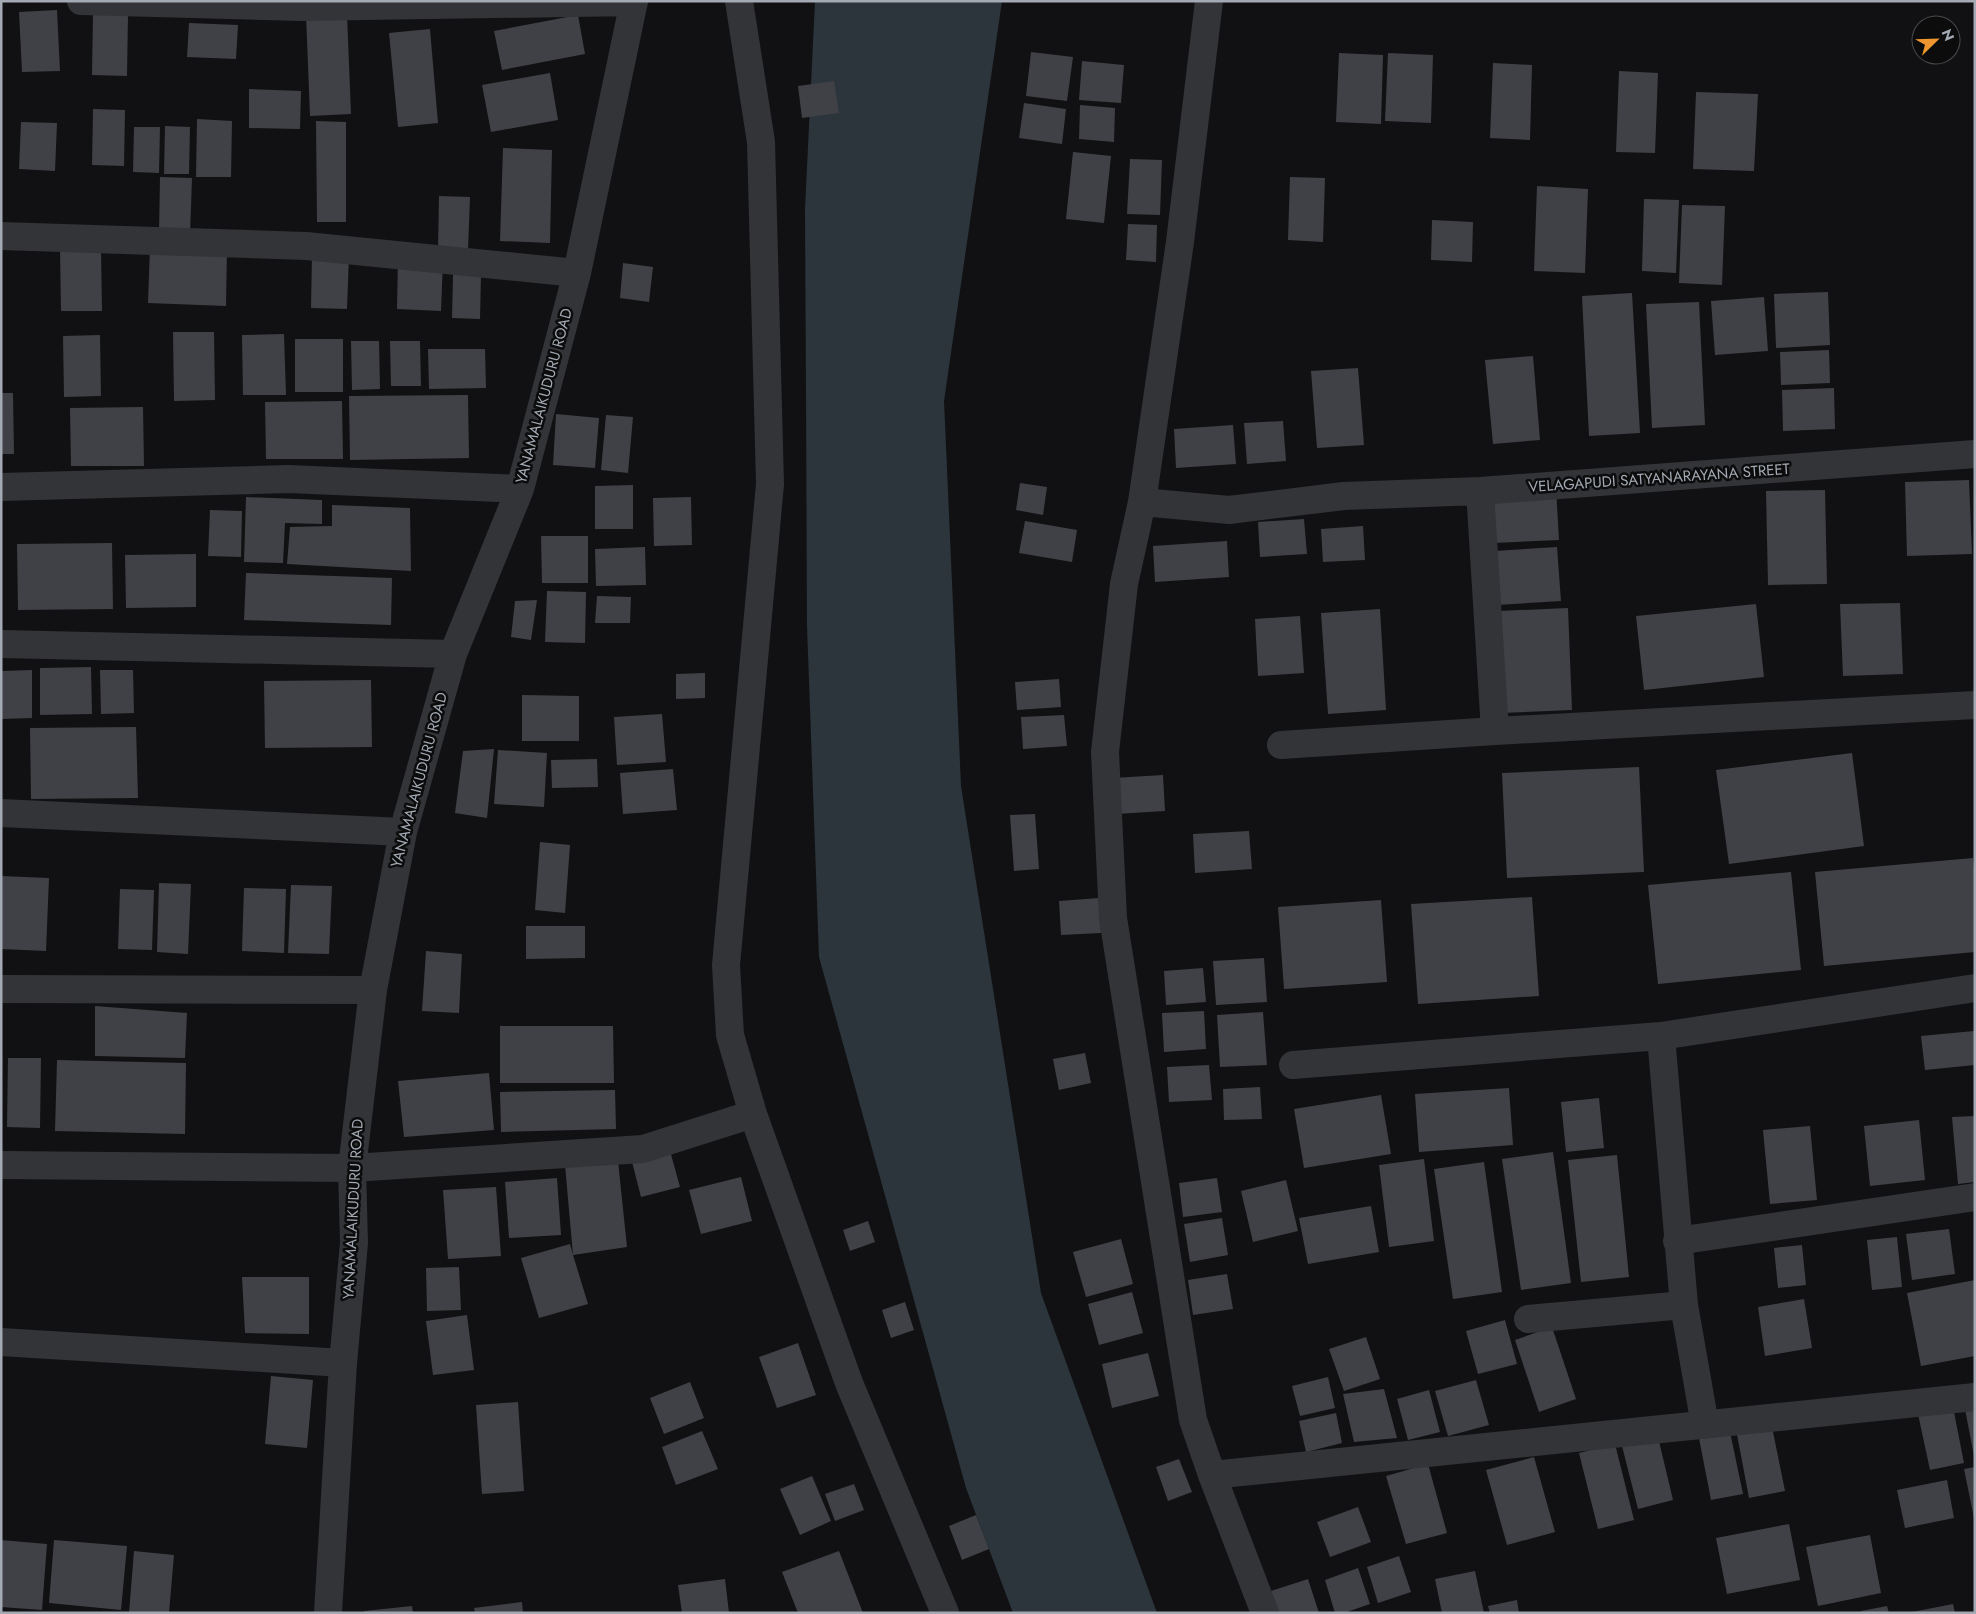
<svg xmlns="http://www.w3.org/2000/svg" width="1976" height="1614" font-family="Jost,sans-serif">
<rect width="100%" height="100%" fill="#111113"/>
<!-- water -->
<path fill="#2b353b" d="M815,1h187l-58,400 17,385 80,507 116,320h-144l-47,-125 -147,-531 -12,-331 -1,-233 -1,-184z"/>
<!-- building -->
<path fill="#404146" d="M57,10l3,61 -38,1 -3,-60z
M93,14l35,1 -1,61 -35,-1z
M347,14l4,100 -41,2 -4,-101z
M578,15l7,39 -83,16 -8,-39z
M189,23l49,2 -2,34 -49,-2z
M430,29l8,94 -40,4 -9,-94z
M1031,52l42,5 -6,44 -41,-5z
M1339,53l44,2 -2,69 -45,-2z
M1388,53l45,2 -2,68 -46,-2z
M1082,61l42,4 -3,38 -42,-3z
M1493,63l39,2 -2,75 -40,-2z
M1619,71l39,2 -3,80 -39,-1z
M550,73l8,47 -67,12 -9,-47z
M834,81l5,32 -37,5 -4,-32z
M249,89l52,2 -1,38 -51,-1z
M1696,92l62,2 -4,77 -61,-2z
M1024,103l42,6 -4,35 -43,-6z
M1080,105l35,3 -1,34 -35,-3z
M93,109l32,1 -1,56 -32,-1z
M197,119l35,2 -1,56h-35z
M316,121l30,1v100h-29z
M21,122l36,1 -2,48 -36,-2z
M165,126l25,1 -1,47h-25z
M134,127h26l-1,46 -26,-1z
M503,148l49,2 -2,93 -50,-2z
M1073,152l38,4 -7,67 -38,-4z
M1130,159l32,1 -2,55 -33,-1z
M160,177l32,1 -2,57 -31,-2z
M1290,177l35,1 -2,64 -35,-2z
M1537,186l51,3 -3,84 -51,-2z
M439,196l31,1 -2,54 -30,-1z
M1644,199l35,1 -3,73 -34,-2z
M1682,205l43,1 -3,79 -43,-2z
M1432,220l41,2 -1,40 -41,-2z
M1128,224l29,1 -1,37 -30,-2z
M150,246l77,2 -1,58 -78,-3z
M60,249h41l1,62h-41z
M312,254l37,2 -2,53 -36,-1z
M398,258l45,2 -2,51 -44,-2z
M623,263l30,4 -4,35 -29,-4z
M453,275h28l-1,44 -28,-1z
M1828,292l2,53 -54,3 -2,-54z
M1632,293l8,140 -51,3 -7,-140z
M1764,297l4,54 -53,4 -4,-54z
M1699,302l6,123 -53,3 -6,-124z
M173,332h41l1,68 -41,1z
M284,334l2,61h-43l-1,-60z
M100,335l1,61 -37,1 -1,-61z
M295,339h48v53h-48z
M351,341h28l1,48 -28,1z
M390,341h30l1,45h-30z
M428,349h57l1,39 -57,1z
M1829,350l1,33 -49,2 -1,-33z
M1533,356l7,84 -47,4 -8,-84z
M1358,368l6,77 -47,3 -6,-77z
M1834,388l1,41 -52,2 -1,-41z
M1,393h12l1,61h-13z
M468,395l1,63 -119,2 -1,-64z
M342,401l1,58h-77l-1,-57z
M143,407l1,59h-73l-1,-58z
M556,414l43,4 -4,50 -42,-3z
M606,415l27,2 -5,56 -27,-3z
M1283,421l3,40 -39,3 -3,-41z
M1233,425l3,39 -60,4 -2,-39z
M1969,480l3,74 -65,2 -2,-74z
M1020,483l27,4 -4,28 -27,-5z
M633,485v44h-38v-43z
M1556,488l3,52 -65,3 -3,-52z
M1825,490l2,94 -59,1 -2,-94z
M246,497l76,3v24l-37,-1 -2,40 -39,-1z
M691,497l1,48 -38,1 -1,-48z
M332,505l78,3 1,63 -124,-7 3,-37 42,-1z
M210,510l32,1 -1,46 -33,-1z
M1304,519l3,35 -47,3 -2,-35z
M1025,521l52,9 -5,32 -53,-9z
M1363,526l2,34 -42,2 -2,-33z
M541,536h47v47h-46z
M1227,541l2,36 -74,5 -2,-36z
M112,543l1,66 -95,1 -1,-66z
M645,547l1,38 -50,1 -1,-37z
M1557,547l4,54 -64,4 -3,-54z
M196,554v53l-70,1 -1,-53z
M246,573l146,5 -1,47 -147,-5z
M547,591l39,1 -1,51 -40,-1z
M597,596l34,1 -1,26h-35z
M537,600l-6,40 -20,-3 4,-36z
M1900,603l3,71 -60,2 -3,-72z
M1756,604l8,73 -120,13 -8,-74z
M1568,608l4,102 -70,3 -4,-102z
M1380,609l6,101 -58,4 -7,-101z
M1300,616l4,57 -46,3 -3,-57z
M91,667l1,47 -52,1v-47z
M32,670v48l-31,1v-48z
M100,670h33l1,43 -33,1z
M705,673v25l-29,1v-25z
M1059,679l2,28 -44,3 -2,-28z
M371,680l1,67 -107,1 -1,-67z
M522,695l57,1v45h-57z
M662,714l4,48 -49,3 -3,-48z
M1064,715l3,31 -44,3 -2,-32z
M136,727l2,71 -107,1 -1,-71z
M494,749l-7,69 -32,-5 8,-62z
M498,750l49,3 -3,54 -50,-3z
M1852,753l12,93 -135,18 -13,-94z
M597,759l1,28 -46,1 -1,-28z
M1639,767l5,105 -137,6 -5,-105z
M673,769l4,41 -54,4 -3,-41z
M1163,775l2,36 -49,3 -3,-36z
M1035,814l4,55 -25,2 -4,-56z
M1249,831l3,38 -57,4 -2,-39z
M540,842l30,3 -5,68 -30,-3z
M1973,858l2,21v73l-151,14 -9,-94z
M1791,872l10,98 -143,14 -10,-99z
M1,876l48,2 -3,73 -45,-2z
M159,883l32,1 -3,70 -31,-2z
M291,885l41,1 -3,68 -41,-1z
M244,888l42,1 -2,64 -42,-2z
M120,889l34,1 -2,60 -34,-1z
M1532,897l7,99 -121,8 -7,-100z
M1099,898l2,35 -40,2 -2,-34z
M1381,900l6,82 -103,7 -6,-82z
M526,926h59v32l-59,1z
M426,951l36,3 -3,59 -37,-2z
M1264,958l3,44 -51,3 -3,-44z
M1203,968l3,34 -40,3 -2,-34z
M95,1006l92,7 -2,45 -90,-2z
M1204,1011l2,38 -42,3 -2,-39z
M1263,1012l4,53 -47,2 -3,-52z
M500,1026h113l1,57h-114z
M1974,1031l1,34 -50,5 -4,-34z
M1085,1053l6,30 -32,7 -6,-31z
M8,1058h33l-1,70 -33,-1z
M57,1060l129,3 -1,71 -130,-3z
M1209,1065l3,35 -43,2 -2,-35z
M489,1073l5,57 -90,7 -6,-56z
M1260,1087l2,32 -38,1 -1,-31z
M1509,1088l4,57 -94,7 -4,-58z
M615,1090l1,39 -115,3 -1,-40z
M1381,1095l10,59 -87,14 -10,-59z
M1599,1098l5,50 -38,4 -5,-50z
M1975,1116v66l-17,2 -6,-67z
M1919,1120l6,60 -55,6 -6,-60z
M1810,1126l7,74 -47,4 -7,-74z
M669,1147l11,40 -39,10 -10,-39z
M1553,1152l18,131 -50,7 -19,-131z
M1617,1155l12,122 -48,5 -13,-122z
M1424,1159l10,82 -45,6 -10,-82z
M618,1161l9,86 -54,8 15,49 -49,14 -18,-60 49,-14 3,11 -8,-90z
M1484,1162l18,130 -49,7 -19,-130z
M741,1177l11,44 -51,13 -12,-44z
M557,1178l4,57 -52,3 -4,-56z
M1217,1178l5,34 -39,5 -4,-34z
M1286,1180l12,51 -45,11 -12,-51z
M496,1187l5,69 -53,3 -5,-69z
M1371,1206l8,46 -71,12 -9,-46z
M1222,1218l6,37 -38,7 -6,-38z
M868,1221l7,21 -25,9 -7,-21z
M1949,1229l6,45 -43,6 -6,-46z
M1897,1237l5,50 -30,3 -5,-50z
M1121,1239l12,45 -47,13 -13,-45z
M1802,1245l4,40 -28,3 -4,-40z
M459,1267l2,43 -34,1 -1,-43z
M1227,1274l6,35 -40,6 -5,-35z
M242,1277h67v57l-64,-1z
M1975,1280v76l-54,10 -14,-73z
M1132,1292l11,41 -44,12 -11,-41z
M1804,1299l8,49 -47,8 -7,-49z
M905,1302l9,28 -23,8 -9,-28z
M467,1315l7,55 -41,5 -7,-54z
M1505,1320l12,44 -39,10 -12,-43z
M1552,1327l24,72 -37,13 -24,-72z
M1366,1337l14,42 -36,12 -15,-42z
M798,1343l18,52 -39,13 -18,-51z
M1148,1353l11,43 -47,12 -10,-44z
M271,1376l42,4 -6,68 -42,-4z
M1328,1377l7,31 -35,8 -8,-30z
M1476,1380l13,45 -41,11 -13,-45z
M690,1382l14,36 -40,16 -14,-36z
M1384,1389l13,49 -43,4 -11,-48z
M1429,1390l11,42 -32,8 -11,-41z
M518,1402l6,89 -42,3 -6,-89z
M1975,1402v53l-1,1 -10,-52z
M1953,1407l11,56 -34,7 -12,-56z
M1336,1413l6,30 -36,9 -7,-31z
M1771,1422l14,69 -36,7 -13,-69z
M1729,1427l14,67 -32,6 -13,-67z
M702,1431l16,38 -42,16 -14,-38z
M1658,1437l15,63 -35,9 -16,-63z
M1615,1444l19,76 -36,9 -19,-76z
M1534,1457l21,75 -48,13 -21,-75z
M1179,1459l13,33 -24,9 -12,-34z
M1428,1464l19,69 -41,11 -20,-68z
M1975,1467v51h-1l-10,-49z
M812,1476l19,45 -31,14 -20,-46z
M1947,1480l7,38 -49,10 -8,-38z
M854,1484l10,26 -29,11 -10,-27z
M1358,1507l13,35 -41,15 -13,-35z
M976,1515l13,34 -27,11 -13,-34z
M1789,1524l11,56 -73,14 -11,-56z
M1870,1535l11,58 -63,13 -12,-59z
M1,1540l46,4 -5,66 -41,-3z
M54,1540l73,6 -6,64 -72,-7z
M134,1551l40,4 -5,58h-40z
M839,1551l24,62h-65l-16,-41z
M1399,1556l12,36 -33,11 -11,-36z
M1358,1568l12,36 -26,9h-9l-10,-33z
M1475,1571l9,42h-42l-7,-34z
M725,1579l4,34h-47l-4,-28z
M1308,1579l11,34h-40l-8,-22z
M1517,1600l2,13h-29l-2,-7z
M522,1602l1,11h-48l-1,-5z
M1953,1604l2,9h-43v-1z
M412,1606l1,7h-49v-2z
M1887,1606l2,7h-28v-2z"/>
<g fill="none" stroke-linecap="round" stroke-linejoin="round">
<!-- minor -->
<path stroke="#323437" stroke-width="28" d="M81,1l221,6 332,-5
M739,1l22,141 9,342 -44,481 4,70 23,79 96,269 96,230
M1209,1l-29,241 -38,260 -18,82 -19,168 8,166 80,502 19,55 53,138
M1,236l305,10 271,27
M1,487l287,-8 232,10
M1480,491l15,240
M1142,502l87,8 115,-14 136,-5 495,-37
M1,644l452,10
M1281,745l214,-14 480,-26
M1,813l402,19
M1,989l372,1
M1293,1065l368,-29 314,-48
M1,1165l351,3 291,-19 110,-35
M1677,1241l298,-44
M1684,1305l21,120
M1528,1319l156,-14 -23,-269
M1,1342l342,21
M1212,1475l763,-78
M328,1613l15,-250 11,-120 -2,-75 21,-178 30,-158 50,-178 67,-165 57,-216 57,-272"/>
</g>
<g text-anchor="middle" stroke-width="5" stroke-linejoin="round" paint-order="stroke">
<!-- street labels -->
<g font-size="15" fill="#a3aab3" stroke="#0c0c0d">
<text transform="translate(544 396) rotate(-75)" y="5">YANAMALAIKUDURU ROAD</text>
<text transform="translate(1659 478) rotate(-4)" y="5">VELAGAPUDI SATYANARAYANA STREET</text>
<text transform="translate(419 780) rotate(-75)" y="5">YANAMALAIKUDURU ROAD</text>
<text transform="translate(353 1209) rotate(-87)" y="5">YANAMALAIKUDURU ROAD</text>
</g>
</g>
<!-- border -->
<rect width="1976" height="1614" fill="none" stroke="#a3aab3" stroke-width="5"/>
<!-- north arrow -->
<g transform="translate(1936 40) rotate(67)"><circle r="24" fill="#0c0c0d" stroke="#484b4f"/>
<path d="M0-4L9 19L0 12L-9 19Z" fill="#ed952f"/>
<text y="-8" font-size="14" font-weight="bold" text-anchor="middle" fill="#a3aab3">N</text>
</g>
</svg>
